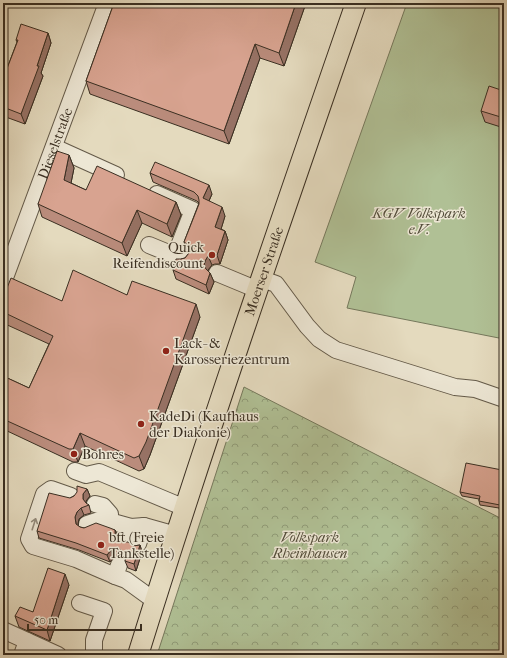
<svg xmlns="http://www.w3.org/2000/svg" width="507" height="658" font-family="'IM FELL French Canon',serif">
<defs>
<pattern id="forest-crowns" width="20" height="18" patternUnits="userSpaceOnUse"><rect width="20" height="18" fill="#b0c095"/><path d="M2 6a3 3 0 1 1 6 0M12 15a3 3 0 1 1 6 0" fill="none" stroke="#909c79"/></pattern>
</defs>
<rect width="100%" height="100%" fill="#e4dabe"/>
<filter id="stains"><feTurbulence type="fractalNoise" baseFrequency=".005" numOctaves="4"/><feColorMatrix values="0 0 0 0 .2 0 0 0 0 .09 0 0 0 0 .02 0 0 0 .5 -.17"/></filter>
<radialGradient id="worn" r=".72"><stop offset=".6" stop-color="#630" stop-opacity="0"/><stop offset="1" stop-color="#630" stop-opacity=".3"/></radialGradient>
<!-- forest -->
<path fill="url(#forest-crowns)" stroke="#75785c" d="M244,387l260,133v135h-347z"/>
<!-- garden -->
<path fill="#b0c095" stroke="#75785c" d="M407,3h97v336l-157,-31 9,-31 -41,-15z"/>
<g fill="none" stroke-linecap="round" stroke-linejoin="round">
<!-- minor casing -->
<g stroke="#645a49" stroke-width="18">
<g id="minor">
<path d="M54,147l62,28"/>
<path d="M157,194l36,16 -18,46"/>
<path d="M149,245l34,14"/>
<path d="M217,273l41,17"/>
<path d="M262,279l14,5 31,42 12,13 17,11 119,37 20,2 29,10"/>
<path id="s1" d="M3,283l104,-280"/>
<path d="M75,471l11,4 13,-3 86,36"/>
<path d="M71,496l-20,-7 -7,5 -15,45 4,7 43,13 39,17"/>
<path d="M95,504l8,2 7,8 -1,7"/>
<path d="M87,526v-2l15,-5 29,8"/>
<path d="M127,540l4,-13 13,-1 32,9"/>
<path d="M138,544l6,-18"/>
<path d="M119,565l-4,11 11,4 29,21"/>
<path d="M80,603l24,8 -10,29v15"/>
<path d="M3,630l55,25"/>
<path d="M22,655l5,-14"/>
</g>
</g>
<!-- major casing -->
<g stroke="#3a2f22" stroke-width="22">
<g id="major">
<path id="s2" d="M138,655c68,-219 143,-435 218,-652"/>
</g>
</g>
<!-- minor -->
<use href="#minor" stroke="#ede7d5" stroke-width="16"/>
<!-- major -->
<use href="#major" stroke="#e4dabe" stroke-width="20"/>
</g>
<!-- wall -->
<path fill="#ba8c7c" stroke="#3a2f22" d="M114,3h192l-22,63 -24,-8 -31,86 -139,-50 -4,-13z
M48,33l3,10 -10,30 2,3 -18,48 -22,-8v-37l14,-37 -1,-2z
M504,91v37l-19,-6 -4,-11z
M69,155l5,13 -3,15 15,7 90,12 5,13 -9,22 -30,-14 -15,33 -85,-39 -4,-13z
M150,173l62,21 -3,7 16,15 -4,13 4,2 3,9 -8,24h-5l-3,1 -4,5v1l2,2 4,9 -5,12 -33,-15 -3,-9 8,-11 4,-1 4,-5v-1l-2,-1 -3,-9 15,-39 -2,-2 -44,-19z
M127,295l73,22 -50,138 -6,14 -5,2 -54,-25 -7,16h-5l-70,-33v-53l26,12 20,-44 -46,-21v-11l59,-11z
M504,459v53h-4l-1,-4 -19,-3 -1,-4v-2l-17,-3 -2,-4 42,-22z
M87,489l3,7 -4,5v3l3,1 2,8 -7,2 -5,4 -1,5v1l2,2 4,1 31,2 3,7v3l3,2 12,4 7,-1 2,7 -6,19 -8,-3 -3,-7 1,-2 -4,-3h-5l-4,2 -3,4 -31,-12 -40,-12 -2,-7 33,-33z
M69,585l-19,56 -31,-14 -4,-11 18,-4z"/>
<!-- shaded-wall -->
<path fill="#977265" stroke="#3a2f22" d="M296,3h10l-22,63 -5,-13z
M48,33l3,10 -10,30 2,3 -18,48 -4,-10z
M255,44l5,14 -31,86 -5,-13z
M69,155l5,13 -5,25 -5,-13z
M209,185l3,9 -6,13 -3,-9z
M176,202l5,13 -9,22 -5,-13z
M222,207l3,9 -6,20 -4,-9z
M137,210l5,13 -15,33 -5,-13z
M225,231l3,9 -8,24 -3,-9z
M208,256l4,9 -4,5v5l-4,-9 1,-5z
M210,273l4,9 -5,12 -3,-9z
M196,304l4,13 -50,138 -6,14 -5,-13z
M80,433l5,13 -7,16 -5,-13z
M87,489l3,7 -4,5v5l-3,-7v-5z
M81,508l3,7 -5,4 -1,5 1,7 -3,-7 -1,-7 2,-5z
M115,530l3,7v5l-3,-7z
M140,545l2,7 -6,19 -2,-7z
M111,550l2,8 -3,4 -3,-7z
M65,574l4,11 -19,56 -3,-11z"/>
<!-- building -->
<path fill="#d8a390" stroke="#3a2f22" d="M114,3h182l-17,50 -24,-9 -31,87 -138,-50z
M21,24l27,9 -11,33h2l-18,48 -18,-7v-28l15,-39h-2z
M489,86l15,5v27l-23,-7z
M57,151l12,4 -5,25 22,10 11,-24 79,36 -9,22 -30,-14 -15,33 -84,-39z
M155,162l54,23 -6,13 19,9 -7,20 10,4 -8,24h-5l-4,1 -3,5 -1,5 2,3 4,4 -4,12 -33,-15 3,-11h5l4,-1 4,-5v-5l-2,-4 -3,-2 15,-38v-4l-1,-4 -4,-4 -44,-19z
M73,270l54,25 5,-14 64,23 -50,138 -7,14 -5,2 -54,-25 -7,16h-4l-66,-30v-43l26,12 24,-52 -50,-24v-14l8,-20 51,23z
M504,459v50l-5,-1 1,-3 -21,-4 1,-5 -20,-4 6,-29 36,7z
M77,486l10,3 -4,5v5l3,4 3,2 -8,3 -4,4 -2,5 1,7 4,3 4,1 12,-5 14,5 5,2v5l2,4 4,3h7l5,4 7,-1 -6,19 -9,-3 1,-4 -2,-5 -5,-3h-5l-3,1 -4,5 -31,-12 -39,-12 12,-38 21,5 4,-2 3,-4z
M48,568l17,6 -18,56 -32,-14 5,-9 13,5z"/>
<!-- one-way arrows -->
<defs><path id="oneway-shaft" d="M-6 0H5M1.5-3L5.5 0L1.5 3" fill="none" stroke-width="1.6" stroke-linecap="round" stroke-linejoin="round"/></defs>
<use stroke="#948b7c" href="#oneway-shaft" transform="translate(34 524) rotate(-72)"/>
<!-- markers -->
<g fill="#8f2418" stroke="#ede7d5" stroke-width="1.5">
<circle cx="212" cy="255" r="4"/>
<circle cx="166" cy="351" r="4"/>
<circle cx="141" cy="424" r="4"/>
<circle cx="74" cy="454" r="4"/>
<circle cx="101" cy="545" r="4"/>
</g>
<g text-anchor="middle" stroke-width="3" stroke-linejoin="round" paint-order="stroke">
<!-- street labels -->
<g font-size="14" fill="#3a2f22" stroke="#ede7d5">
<text dy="5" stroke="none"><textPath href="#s1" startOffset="149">Dieselstraße</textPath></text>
<text dy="5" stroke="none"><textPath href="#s2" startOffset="404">Moerser Straße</textPath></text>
</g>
<!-- park labels -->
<g font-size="14" font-style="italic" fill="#524c39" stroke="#ede7d5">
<text x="419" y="218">KGV Volkspark<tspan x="419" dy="16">e.V.</tspan></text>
<text x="310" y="542">Volkspark<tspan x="310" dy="16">Rheinhausen</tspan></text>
</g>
<!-- poi labels -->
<g font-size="14" fill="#3a2f22" stroke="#ede7d5" text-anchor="start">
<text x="204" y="252" text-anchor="end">Quick<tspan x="204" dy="16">Reifendiscount</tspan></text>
<text x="174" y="348">Lack- &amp;<tspan x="174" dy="16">Karosseriezentrum</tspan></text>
<text x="149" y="421">KadeDi (Kaufhaus<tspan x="149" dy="16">der Diakonie)</tspan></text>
<text x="82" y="459">Bohres</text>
<text x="109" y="542">bft (Freie<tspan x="109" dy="16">Tankstelle)</tspan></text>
</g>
</g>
<!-- margin -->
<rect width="507" height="658" fill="none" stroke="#e4dabe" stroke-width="16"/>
<rect x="4" y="4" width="499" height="650" fill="none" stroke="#3a2f22" stroke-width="2"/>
<rect x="8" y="8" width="491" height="642" fill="none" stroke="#3a2f22"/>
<!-- scale -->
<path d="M28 624v6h113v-6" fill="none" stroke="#3a2f22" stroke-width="2"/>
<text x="34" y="624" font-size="12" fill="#3a2f22" stroke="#ede7d5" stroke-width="3" paint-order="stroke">50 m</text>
<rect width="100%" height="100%" filter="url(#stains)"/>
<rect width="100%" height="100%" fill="url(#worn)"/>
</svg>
